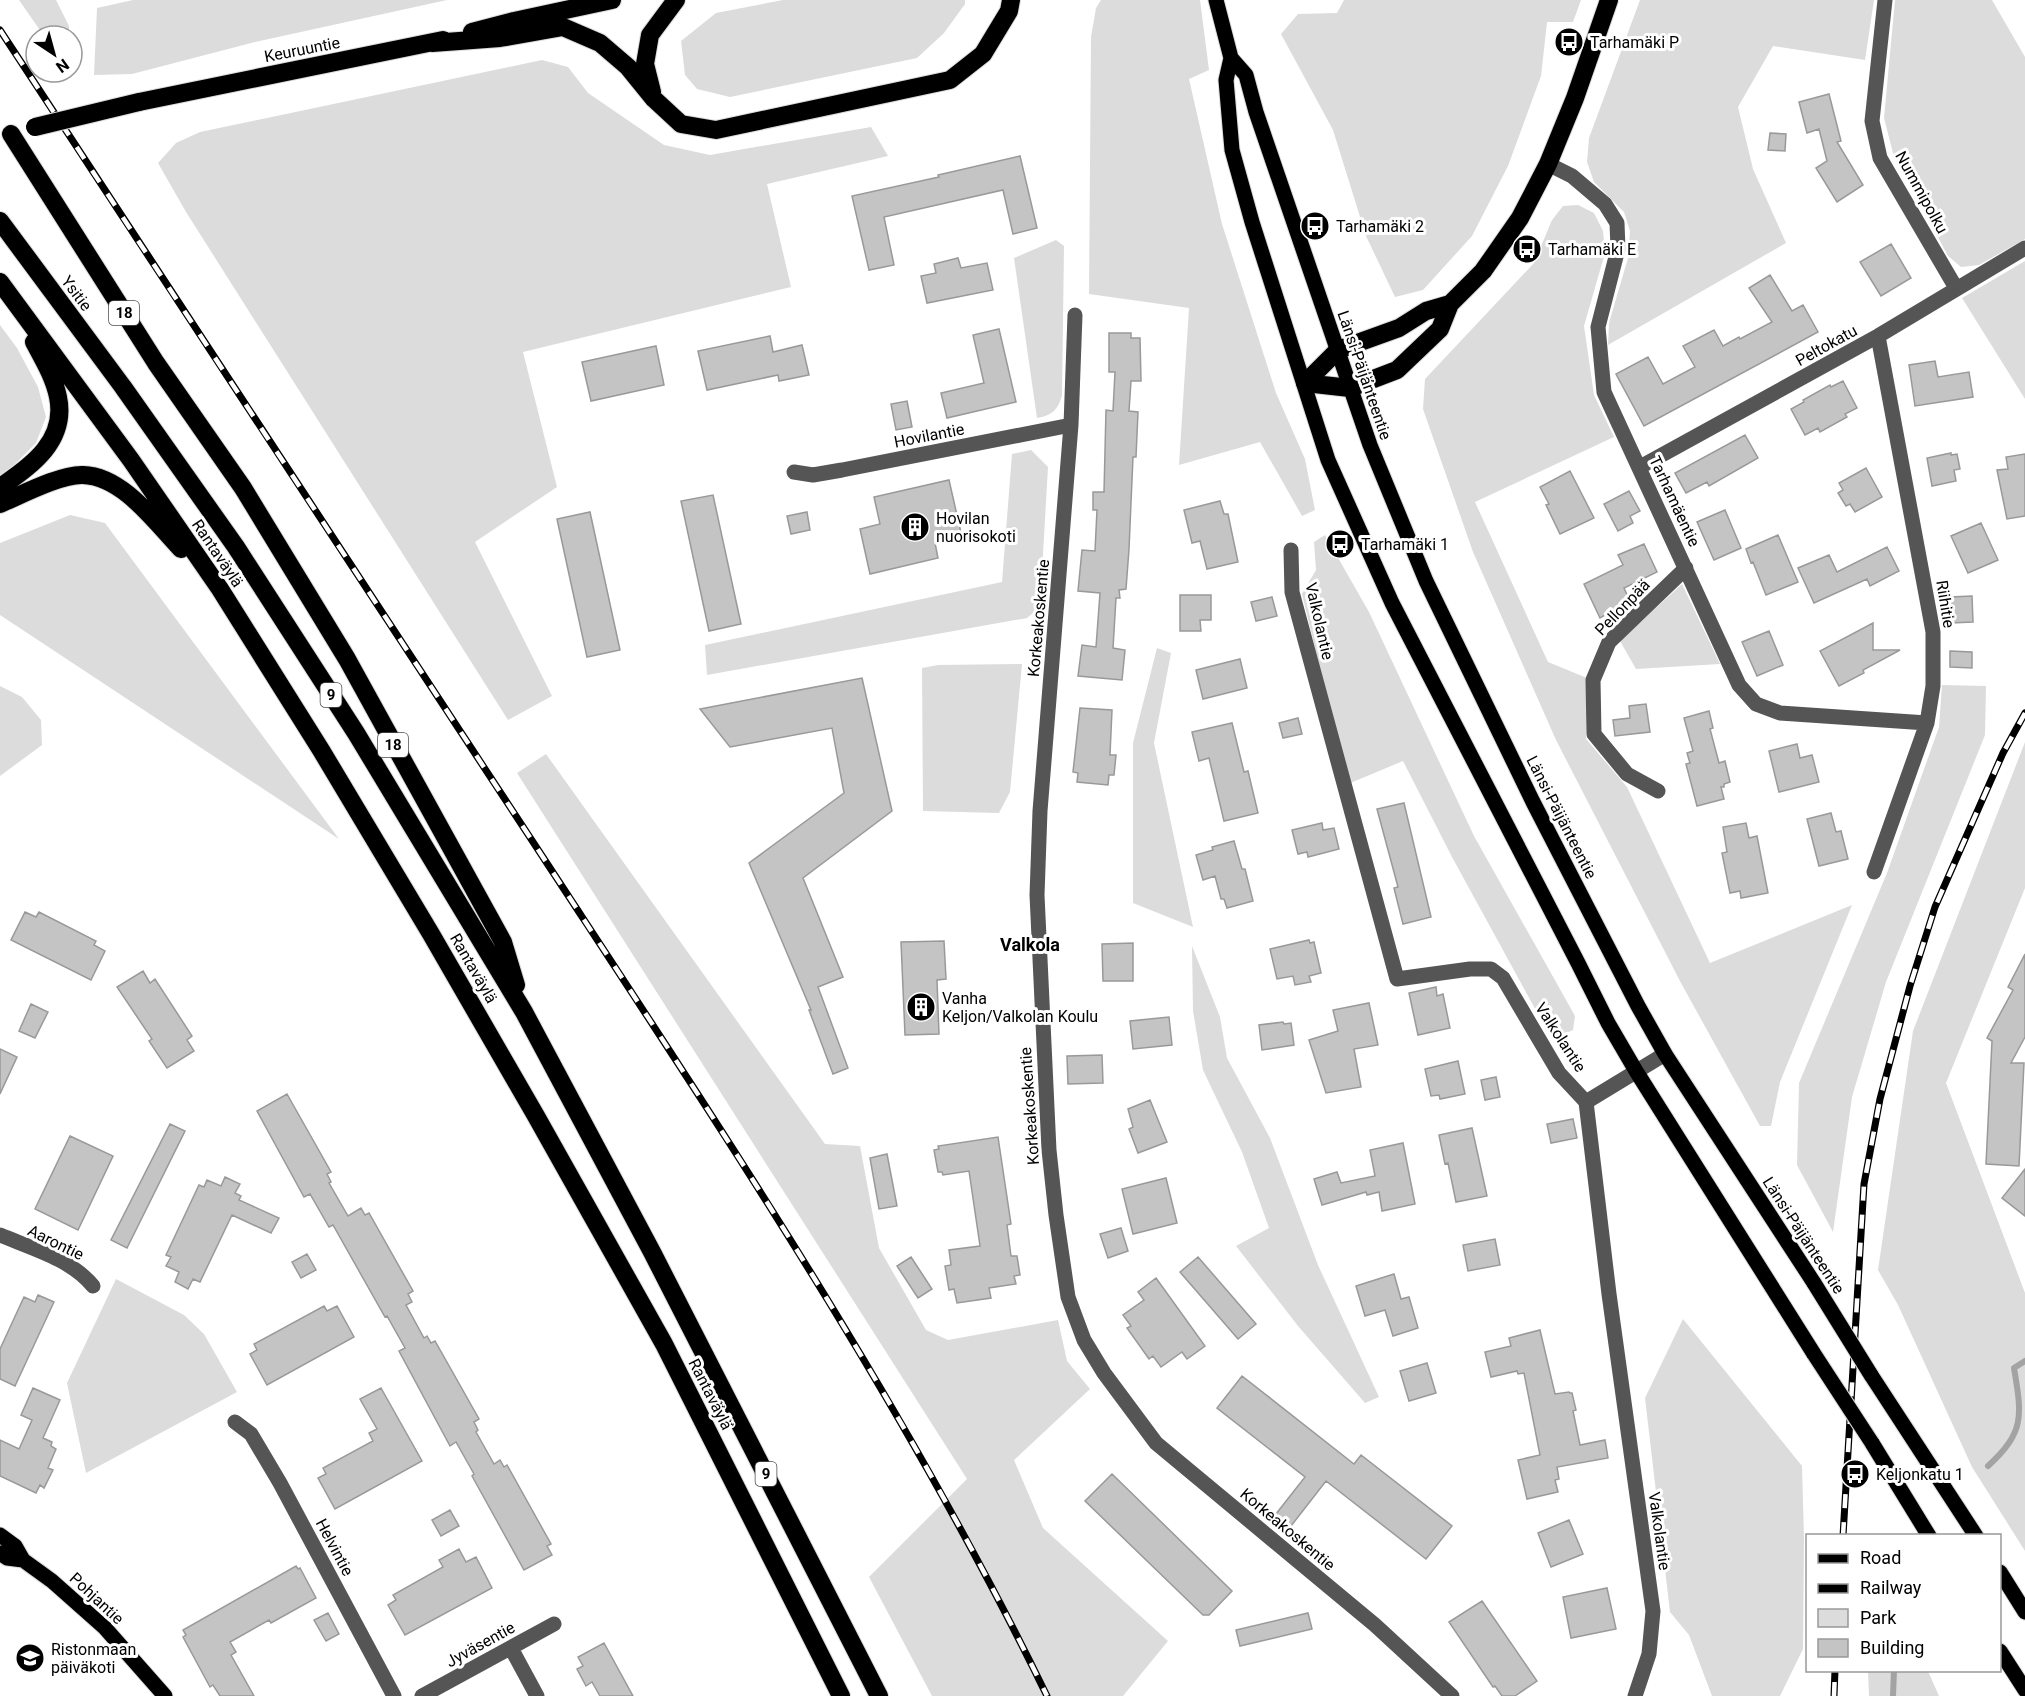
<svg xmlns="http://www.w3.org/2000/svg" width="2025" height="1696" font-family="Roboto,sans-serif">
<rect width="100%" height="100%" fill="#fff"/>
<!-- green -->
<path fill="#dcdcdc" d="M19,0h37l13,26v10h-25z
M133,0h314l-192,42 -123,32 -38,1 3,-67z
M783,0h182v4l-21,29 -27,25 -187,39 -33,-8 -12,-14 -4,-34 35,-28z
M1101,0h99l9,70 -20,9 33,145 54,169 29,66 10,51 -13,6 -42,-74 -81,23 10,-157 -100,-14 2,-257 5,-29z
M1344,0h237l-8,22h-26l-6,54 -33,90 -36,70 -49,54 -28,7 -29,-61 -33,-106 -52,-96 17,-20 39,-1z
M1640,0h234l-9,60 -92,-14 -35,61 15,62 33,74 -178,102 1,-22 19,-65 2,-27 -6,-19 -30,-30 -7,-20 2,-24z
M1895,0h97l33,57v182l-46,26 -18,2 -13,-11 -55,-103 -9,-35z
M542,60l26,7 20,26 76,52 46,10 161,-28 17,29 -121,28 24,103 -268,65 34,135 -82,55 77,154 -44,24 -322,-508 -28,-49 18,-20 24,-11z
M1578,205l16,8 9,18 2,22 -21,73 10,69 20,42 -139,65 73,160 39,16 -1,61 41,48 83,176 142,-58 -72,177 -9,44h-11l-79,-143 -125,-243 -83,-188 -50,-143 2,-30 109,-116 18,-43 11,-14z
M1056,240l8,6 -2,150c-4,13 -10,20 -25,22l-23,-160z
M2025,261v138l-63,-101z
M0,325l17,23 21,39 8,30 -10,26 -22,22 -14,10z
M1031,450l17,17 -8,140 -13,11 -320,57 -2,-30 297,-63 10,-128z
M70,515l35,8 234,316 -339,-224v-72z
M1325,535l44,77 105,224 101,180 -2,14 -15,7 -13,-10 -93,-170 -49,-96 -55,23 -46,-190 14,-24 -2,-28z
M1682,584l38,80 -84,5 -16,-28z
M1157,648l14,5 -17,90 39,184 -60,-24v-160z
M1022,664l-12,128 -11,21 -76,-2 -1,-143 16,-3z
M1942,685l44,1 -1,49 -99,247 -34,115 -19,135 -36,-67 2,-82 88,-210 52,-146z
M0,686l22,11 19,23 1,25 -42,31z
M2025,742v146l-79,195 79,210v258l-53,-84 -74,-162 -20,-35 35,-239z
M546,754l279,390 35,2 19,102 47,82 22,10 110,-20 9,41 23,28 -76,71 29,68 125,113 -45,55h-191l-63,-119 98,-98 -450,-706z
M1192,946l28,71 7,41 43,80 48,127 61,132 -14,6 -67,-77 -62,-80 33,-18 -27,-76 -39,-82 -10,-59z
M116,1279l68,36 20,19 33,58 -151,81 -19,-90z
M1683,1319l119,147 2,72 -1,111 -23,47h-68l-23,-61 -19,-23 -25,-214z
M1868,1671h60l11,25h-70z"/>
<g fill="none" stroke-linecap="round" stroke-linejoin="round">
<!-- stream -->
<path stroke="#a3a3a3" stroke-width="6" d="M1988,1466c37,-34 34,-50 26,-98l11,-7
M1893,1696l1,-26"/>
</g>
<!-- building -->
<path fill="#c4c4c4" stroke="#999" stroke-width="1.5" d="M1829,94l12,47 -4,1 26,43 -26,17 -21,-34 11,-7 -8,-32 -12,4 -8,-31z
M1770,133l16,1 -1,17 -17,-1z
M1020,156l17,72 -24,6 -10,-44 -119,27 10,48 -25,5 -17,-74 87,-19 -1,-2z
M1891,244l20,34 -30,18 -21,-34z
M958,258l3,10 26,-5 6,27 -66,13 -6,-27 15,-3 -2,-9z
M1770,275l22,36 11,-6 15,27 -174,94 -28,-52 32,-17 15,27 32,-17 -12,-21 31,-16 9,16 16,-9 1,2 32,-17 -23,-34z
M999,329l17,73 -69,16 -6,-25 43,-10 -11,-48z
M1109,333h22v5h9l1,43h-10l-2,30 9,1 -2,45h-3l-4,92 -3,40 -7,1 1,8h-4l-3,50 12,2 -3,30 -44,-4 4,-31 14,2 4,-54 -22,-2 4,-41 13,1 2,-41h-4v-18h11l2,-82 7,1 2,-39h-6z
M770,336l3,16 29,-7 7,30 -30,6 -1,-6 -71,15 -9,-39z
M656,346l8,39 -73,16 -9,-39z
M1935,361l3,16 31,-5 4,25 -58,9 -6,-41z
M1843,381l14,27 -12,6 2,3 -27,15 -2,-4 -13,7 -14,-26 13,-7 -1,-2 27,-15 1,2z
M907,401l5,26 -16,3 -5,-26z
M1745,435l13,23 -49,28 -2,-4 -21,11 -11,-20z
M1951,453v2l6,-1 3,15 -6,1 2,11 -24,5 -5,-28z
M2025,454v62l-18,3 -10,-49 11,-1 -2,-12z
M1866,468l16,29 -27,15 -5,-8 -4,2 -8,-13 5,-3 -4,-7z
M1570,471l24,47 -34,16 -14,-29 3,-1 -9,-17z
M949,480l13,57 -27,6 3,15 -68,16 -10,-45 20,-5 -6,-27z
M1629,491l11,20 -10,5 3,7 -15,8 -14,-27z
M713,495l28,129 -32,7 -28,-130z
M1220,501l4,13h4l10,48 -31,7 -7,-28 -8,2 -8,-33z
M1725,510l16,38 -27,12 -17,-38z
M590,512l30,138 -33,7 -30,-138z
M807,512l3,18 -19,4 -4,-18z
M1981,523l17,37 -30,13 -17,-37z
M1778,535l20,47 -32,13 -13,-33 -2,1 -5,-14z
M1644,544l13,28 -33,16 6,13 -30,17 -16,-34 39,-19 -5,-10z
M1887,547l12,24 -29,15 -3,-7 -53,24 -16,-35 31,-13 8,17z
M1180,595h31v25h-11l1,11h-21z
M1972,596l1,26 -22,1 -1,-26z
M1272,597l5,19 -21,5 -5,-19z
M1873,623v27h27l-37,20 1,3 -25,13 -19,-35z
M1769,631l14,34 -26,11 -15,-34z
M1950,651l22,1v16l-22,-1z
M1240,659l7,29 -44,11 -7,-29z
M862,678l30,133 -89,67 40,99 -25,10 30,81 -15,6 -24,-64h2l-62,-147 95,-70 -12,-65 -102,19 -30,-38z
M1646,704l4,28 -35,4 -2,-16 17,-2 -1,-12z
M1080,708l32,2 -2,45h6l-2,20h-5l-1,10 -31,-3 1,-9 -5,-1z
M1709,711l4,17 -3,1 9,34 6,-2 5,21 -6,2v3h-3l3,12 -27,7 -11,-42 4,-1 -3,-10 6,-2 -9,-33z
M1298,718l4,16 -19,4 -4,-15z
M1232,723l12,49 4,-1 10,42 -34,8 -15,-63 -10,3 -7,-29z
M1797,744l3,14 12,-3 7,27 -40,10 -10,-41z
M1404,803l27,114 -28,7 -9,-36 4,-1 -21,-78z
M1831,813l5,19 5,-1 7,28 -29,7 -12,-47z
M1322,823l1,7 11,-2 5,21 -31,8 -1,-5 -9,2 -6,-24z
M1746,823l3,15 8,-2 11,57 -27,5 -1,-7 -10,2 -8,-40 5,-1 -4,-25z
M1234,841l8,28h3l8,32 -26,7 -3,-9h-3l-6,-23 -12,4 -7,-25 17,-5 -1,-3z
M25,912l11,5 3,-5 57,29 -2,4 11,6 -14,29 -80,-40z
M1309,940l1,3 4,-1 7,31 -12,3 2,6 -16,3 -2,-9 -16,3 -7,-30z
M944,941l2,38 -9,1 2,54 -34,1 -4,-93z
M1133,943v38h-30l-1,-37z
M2025,954v83l-14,26h13l-5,103 -33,-2 6,-123 -5,-3 26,-48 -5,-3z
M143,971l7,12 5,-4 37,57 -5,4 7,11 -27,17 -18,-27 3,-2 -35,-52z
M1436,987l1,9 6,-2 7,34 -32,7 -9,-42z
M1369,1003l9,42 -24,4 7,38 -35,6 -17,-53 29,-9 -5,-21z
M31,1004l17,8 -13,26 -16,-7z
M1169,1017l3,28 -39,4 -3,-28z
M1283,1022l1,2 7,-1 3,22 -32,5 -3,-25z
M0,1049l17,8 -17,37z
M1102,1055l1,28 -35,1 -1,-28z
M1458,1061l7,33 -25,5 -1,-4 -8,1 -6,-27z
M1496,1077l4,20 -15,3 -4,-20z
M287,1094l44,78 -4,2 4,8 -2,1 19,33 13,-8 4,7 4,-2 44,78 -5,3 4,8 -6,3 18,33 3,-2 4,7 4,-2 44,78 -5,3 4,8 -2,2 18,32 6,-4 4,7 3,-2 44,79 -4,2 5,9 -28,15 -52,-94 2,-2 -18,-32 -6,4 -51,-95 6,-3 -18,-32 -2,1 -52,-92 -4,2 -19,-33 -6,3 -47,-86z
M1150,1100l17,42 -29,11 -9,-24 4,-2 -5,-18z
M1573,1119l4,19 -26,5 -4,-19z
M170,1124l15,7 -58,117 -16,-8z
M1472,1128l15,68 -31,6 -8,-39 -3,1 -6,-29z
M70,1136l43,20 -35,74 -43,-21z
M998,1137l13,87 -4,1 4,31h6l3,19 -6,1 2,8 -27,4 2,10 -34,5 -3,-14 -5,1 -4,-24 6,-1 -2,-15 31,-4 -11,-75 -26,4 -1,-3h-4l-4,-22 5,-1 -1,-3z
M1403,1143l12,61 -33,7 -3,-19 -12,3 -1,-3 -44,13 -8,-26 23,-7 4,11 34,-7 -5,-26z
M887,1154l10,52 -18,3 -9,-51z
M2025,1169v47l-23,-18z
M225,1177l15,7 -5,9 6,3 -2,4 40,18 -8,15 -39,-18 -32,67 -7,-3 -5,10 -13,-7 4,-10 -13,-6 5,-9 -5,-2 33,-70 5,2 3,-7 14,6z
M1166,1178l11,45 -44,11 -11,-45z
M1121,1228l7,23 -20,7 -8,-24z
M1495,1239l5,26 -32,6 -5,-26z
M307,1254l9,16 -15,8 -9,-16z
M911,1257l21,32 -14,9 -21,-32z
M1198,1257l58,67 -18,15 -58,-67z
M1394,1274l7,25 8,-2 9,31 -25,8 -8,-26 -20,6 -9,-30z
M1156,1278l49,68 -18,13 -5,-7 -21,15 -8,-11 -4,3 -22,-31 4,-2 -8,-11 21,-15 -6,-8z
M38,1295l16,7 -39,84 -15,-7v-30l24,-52 11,5z
M324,1306l3,5 10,-5 17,31 -87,48 -17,-31 7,-4 -3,-6z
M1540,1330l15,64 14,-2 1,1h2l4,17 -3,1 7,34 25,-5 3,18 -51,9 2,12 -4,1 3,12 -31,7 -9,-39 22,-5 -16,-82 -6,1 -1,-3 -26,6 -6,-25 26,-6 -2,-8z
M1427,1363l9,30 -27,8 -9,-30z
M1242,1376l112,88 7,-9 91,71 -26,33 -100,-78 -35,45 -15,-12 29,-37 -88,-69z
M33,1388l27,12 -17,38 9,4 -1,4 5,3 -8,19 5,2 -9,18 -4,-3 -4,8 -36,-17v-36l19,9 13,-29 -11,-5z
M381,1388l41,73 -87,48 -17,-31 8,-4 -3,-6 50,-27 -4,-8 8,-4 -17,-30z
M1112,1474l120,117 -23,24h-6l-118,-114z
M450,1510l9,16 -18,10 -9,-16z
M1569,1520l14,34 -32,13 -13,-34z
M459,1549l7,13 10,-5 16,31 -87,47 -17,-30 8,-5 -3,-5 50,-28 -4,-7z
M296,1566l2,3 2,-1 16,30 -45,25 -2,-3 -39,22 6,10 -5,3 23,41h-34l-7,-11 -3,2 -27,-50 3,-2 -3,-5z
M1607,1588l9,41 -45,9 -8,-41z
M1482,1601l55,80 -22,15h-13l-7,-10 -2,1 -44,-65z
M328,1613l11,21 -13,7 -12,-21z
M1308,1613l4,16 -72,17 -4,-16z
M604,1643l29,53h-33l-8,-14 -6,4 -9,-17 6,-3 -5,-9z"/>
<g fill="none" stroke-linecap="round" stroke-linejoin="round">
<!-- major casing -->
<g stroke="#dbdbdb" stroke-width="17">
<path id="major" d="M1216,0l15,58 15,17 10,37 114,333 56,136 107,221 105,204 27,48 149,229
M1231,58l-5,22 6,70 20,72 76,238 64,143 186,360 30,60 28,48 178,283
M1871,1375l105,161
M1872,1443l57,93
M0,1535l15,11 8,14 29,21 53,47 60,68
M0,1553l7,5 16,2
M2000,1572l25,40
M2000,1651l25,39"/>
</g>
<!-- highway casing -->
<g stroke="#dbdbdb" stroke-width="20">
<path id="highway" d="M472,32l42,-11 98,-21
M432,43l68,-5 63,-11 37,16 28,24 26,32 27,25 35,6 234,-50 33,-26 26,-43 2,-11
M652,92l-7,-28 5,-29 26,-35
M139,102l304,-62
M11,134l145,229 87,125 104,171 156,283 13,43
M0,221l123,166 113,160 120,186 168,279 128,240 227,444
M0,282l131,178 89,129 101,161 110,184 105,182 128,228 177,352
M1305,383l45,5 47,-18 43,-41 10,-25 33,-33 37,-53 28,-54 27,-66 34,-98
M1305,383l33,-33 61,-22 27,-17 24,-7
M0,487c32,-21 67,-47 58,-90 -4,-20 -15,-38 -24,-55
M0,504c21,-9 61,-30 83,-29 40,1 73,48 98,74"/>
</g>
<!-- minor -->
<path stroke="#555" stroke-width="15" d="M1885,0l-13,121 8,37 76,130
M1548,164l24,12 33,28 12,19 1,26 -20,78 6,65 135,293 17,19 24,9 147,10
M1075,315l-4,110 -31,386 -3,84 12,255 7,65 12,82 16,43 20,33 52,70 219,182 77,71
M1640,467l238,-131 147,-88
M794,472l19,3 29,-5 229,-45
M1291,550l1,42 105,387 73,-10h21l12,9 56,95 27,29 23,192 44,317 -4,43 -14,42
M1658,791l-31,-17 -33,-40 -1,-54 16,-38 77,-74
M1874,872l53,-149 6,-37v-54l-55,-296
M1586,1102l79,-48
M0,1235c31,13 71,24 93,51
M235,1422l16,12 29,49 114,213
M511,1648l26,48
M422,1696l132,-72"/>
<!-- major -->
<use href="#major" stroke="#000" stroke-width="15"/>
<!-- highway -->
<use href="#highway" stroke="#000" stroke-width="18"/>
<!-- rail casing -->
<g stroke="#000" stroke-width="7">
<path id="rail" d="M0,30c184,281 369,562 554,844 175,267 353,534 493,822
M1843,1536l21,-352 16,-85 30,-113 25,-79 68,-154 22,-40
M1834,1696l1,-26"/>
</g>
<!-- rail -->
<use href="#rail" stroke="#fff" stroke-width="4.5" stroke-dasharray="14" stroke-linecap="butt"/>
<!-- major-bridge casing -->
<g stroke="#dbdbdb" stroke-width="17" stroke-linecap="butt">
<path id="major-bridge" d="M1814,1283l57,92
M1814,1354l58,89"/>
</g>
<!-- highway-bridge casing -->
<g stroke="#dbdbdb" stroke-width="20" stroke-linecap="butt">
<path id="highway-bridge" d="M35,127l104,-25"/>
</g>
<!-- major-bridge -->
<use href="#major-bridge" stroke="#000" stroke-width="15"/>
<!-- highway-bridge -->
<use href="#highway-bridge" stroke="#000" stroke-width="18"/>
</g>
<!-- icons -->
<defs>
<g id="bus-disc" transform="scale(1.5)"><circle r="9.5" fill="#000" stroke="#fff"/><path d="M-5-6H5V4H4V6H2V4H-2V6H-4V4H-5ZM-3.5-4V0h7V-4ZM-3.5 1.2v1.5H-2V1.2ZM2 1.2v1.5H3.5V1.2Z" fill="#fff"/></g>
<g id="building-disc" transform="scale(1.5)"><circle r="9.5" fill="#000" stroke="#fff"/><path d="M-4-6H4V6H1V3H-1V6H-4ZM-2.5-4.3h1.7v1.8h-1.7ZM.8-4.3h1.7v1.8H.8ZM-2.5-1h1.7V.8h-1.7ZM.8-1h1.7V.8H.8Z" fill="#fff"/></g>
<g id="school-disc" transform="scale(1.5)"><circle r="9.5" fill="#000" stroke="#fff"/><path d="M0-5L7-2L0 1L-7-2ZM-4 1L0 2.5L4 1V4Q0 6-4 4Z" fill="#fff"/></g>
</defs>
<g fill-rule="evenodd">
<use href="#bus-disc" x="1569" y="42"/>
<use href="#bus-disc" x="1315" y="226"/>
<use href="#bus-disc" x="1527" y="249"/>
<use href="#building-disc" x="915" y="527"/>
<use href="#bus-disc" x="1340" y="544"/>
<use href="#building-disc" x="921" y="1007"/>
<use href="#bus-disc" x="1855" y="1474"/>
<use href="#school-disc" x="30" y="1658"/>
</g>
<g text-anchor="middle" stroke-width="6" stroke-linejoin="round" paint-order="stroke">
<!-- shield labels -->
<g fill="#fff" stroke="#4c4c4c" stroke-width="1.5">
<rect x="109" y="301" width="30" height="24" rx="4.5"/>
<rect x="320.5" y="683" width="21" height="24" rx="4.5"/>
<rect x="378" y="733" width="30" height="24" rx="4.5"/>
<rect x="755.5" y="1462" width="21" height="24" rx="4.5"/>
</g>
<g font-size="15" font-weight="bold" fill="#000">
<text x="124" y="318">18</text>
<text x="331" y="700">9</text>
<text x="393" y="750">18</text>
<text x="766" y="1479">9</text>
</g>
<!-- poi labels -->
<g font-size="16" fill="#000" stroke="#fff" text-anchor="start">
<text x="1590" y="48">Tarhamäki P</text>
<text x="1336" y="232">Tarhamäki 2</text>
<text x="1548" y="255">Tarhamäki E</text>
<text x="936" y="524">Hovilan<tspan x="936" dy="18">nuorisokoti</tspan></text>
<text x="1361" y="550">Tarhamäki 1</text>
<text x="942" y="1004">Vanha<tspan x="942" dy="18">Keljon/Valkolan Koulu</tspan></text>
<text x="1876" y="1480">Keljonkatu 1</text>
<text x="51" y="1655">Ristonmaan<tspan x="51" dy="18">päiväkoti</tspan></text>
</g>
<!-- street labels -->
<g font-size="16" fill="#000" stroke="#fff">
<text transform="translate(302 49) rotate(-11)" y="6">Keuruuntie</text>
<text transform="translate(1922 192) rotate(61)" y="6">Nummipolku</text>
<text transform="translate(77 293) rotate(53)" y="6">Ysitie</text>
<text transform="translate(1826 345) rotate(-29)" y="6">Peltokatu</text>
<text transform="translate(1365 375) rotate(71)" y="6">Länsi-Päijänteentie</text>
<text transform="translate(929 435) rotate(-11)" y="6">Hovilantie</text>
<text transform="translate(1675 501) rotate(65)" y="6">Tarhamäentie</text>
<text transform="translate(218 553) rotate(56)" y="6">Rantaväylä</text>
<text transform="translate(1946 604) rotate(81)" y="6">Riihitie</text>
<text transform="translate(1622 607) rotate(-46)" y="6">Pellonpää</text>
<text transform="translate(1038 618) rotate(-85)" y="6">Korkeakoskentie</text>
<text transform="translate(1320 621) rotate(77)" y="6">Valkolantie</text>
<text transform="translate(1562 817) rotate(63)" y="6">Länsi-Päijänteentie</text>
<text transform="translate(474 968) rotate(60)" y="6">Rantaväylä</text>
<text transform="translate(1561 1037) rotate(57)" y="6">Valkolantie</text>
<text transform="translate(1029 1106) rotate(-94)" y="6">Korkeakoskentie</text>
<text transform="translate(1804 1235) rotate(57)" y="6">Länsi-Päijänteentie</text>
<text transform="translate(56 1242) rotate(26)" y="6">Aarontie</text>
<text transform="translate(711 1394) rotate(63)" y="6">Rantaväylä</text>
<text transform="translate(1288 1529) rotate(40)" y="6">Korkeakoskentie</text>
<text transform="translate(1660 1531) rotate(82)" y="6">Valkolantie</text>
<text transform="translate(335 1547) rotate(62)" y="6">Helvintie</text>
<text transform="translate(97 1598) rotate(43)" y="6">Pohjantie</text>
<text transform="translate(480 1644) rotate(-29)" y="6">Jyväsentie</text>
</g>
<!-- neighbourhood labels -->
<g font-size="18" font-weight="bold" fill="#000" stroke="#fff">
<text x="1030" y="951">Valkola</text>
</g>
</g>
<!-- legend -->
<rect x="1806" y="1534" width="195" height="138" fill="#ffffff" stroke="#999999" stroke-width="1.5"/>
<rect x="1818" y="1554" width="30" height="9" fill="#000000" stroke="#999999" stroke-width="1.5"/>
<text x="1860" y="1564" font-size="18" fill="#000000">Road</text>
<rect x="1818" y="1584" width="30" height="9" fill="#000000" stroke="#999999" stroke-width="1.5"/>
<text x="1860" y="1594" font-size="18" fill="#000000">Railway</text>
<rect x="1818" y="1609" width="30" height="18" fill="#dcdcdc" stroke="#999999" stroke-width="1.5"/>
<text x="1860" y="1624" font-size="18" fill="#000000">Park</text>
<rect x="1818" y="1639" width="30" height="18" fill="#c4c4c4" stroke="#999999" stroke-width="1.5"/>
<text x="1860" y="1654" font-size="18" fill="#000000">Building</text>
<!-- north arrow -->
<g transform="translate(54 54) rotate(144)"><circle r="28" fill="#ffffff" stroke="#999999" stroke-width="1.5"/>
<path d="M0-4.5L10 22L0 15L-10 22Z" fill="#000000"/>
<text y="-9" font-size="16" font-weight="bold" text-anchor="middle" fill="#000000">N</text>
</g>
</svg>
